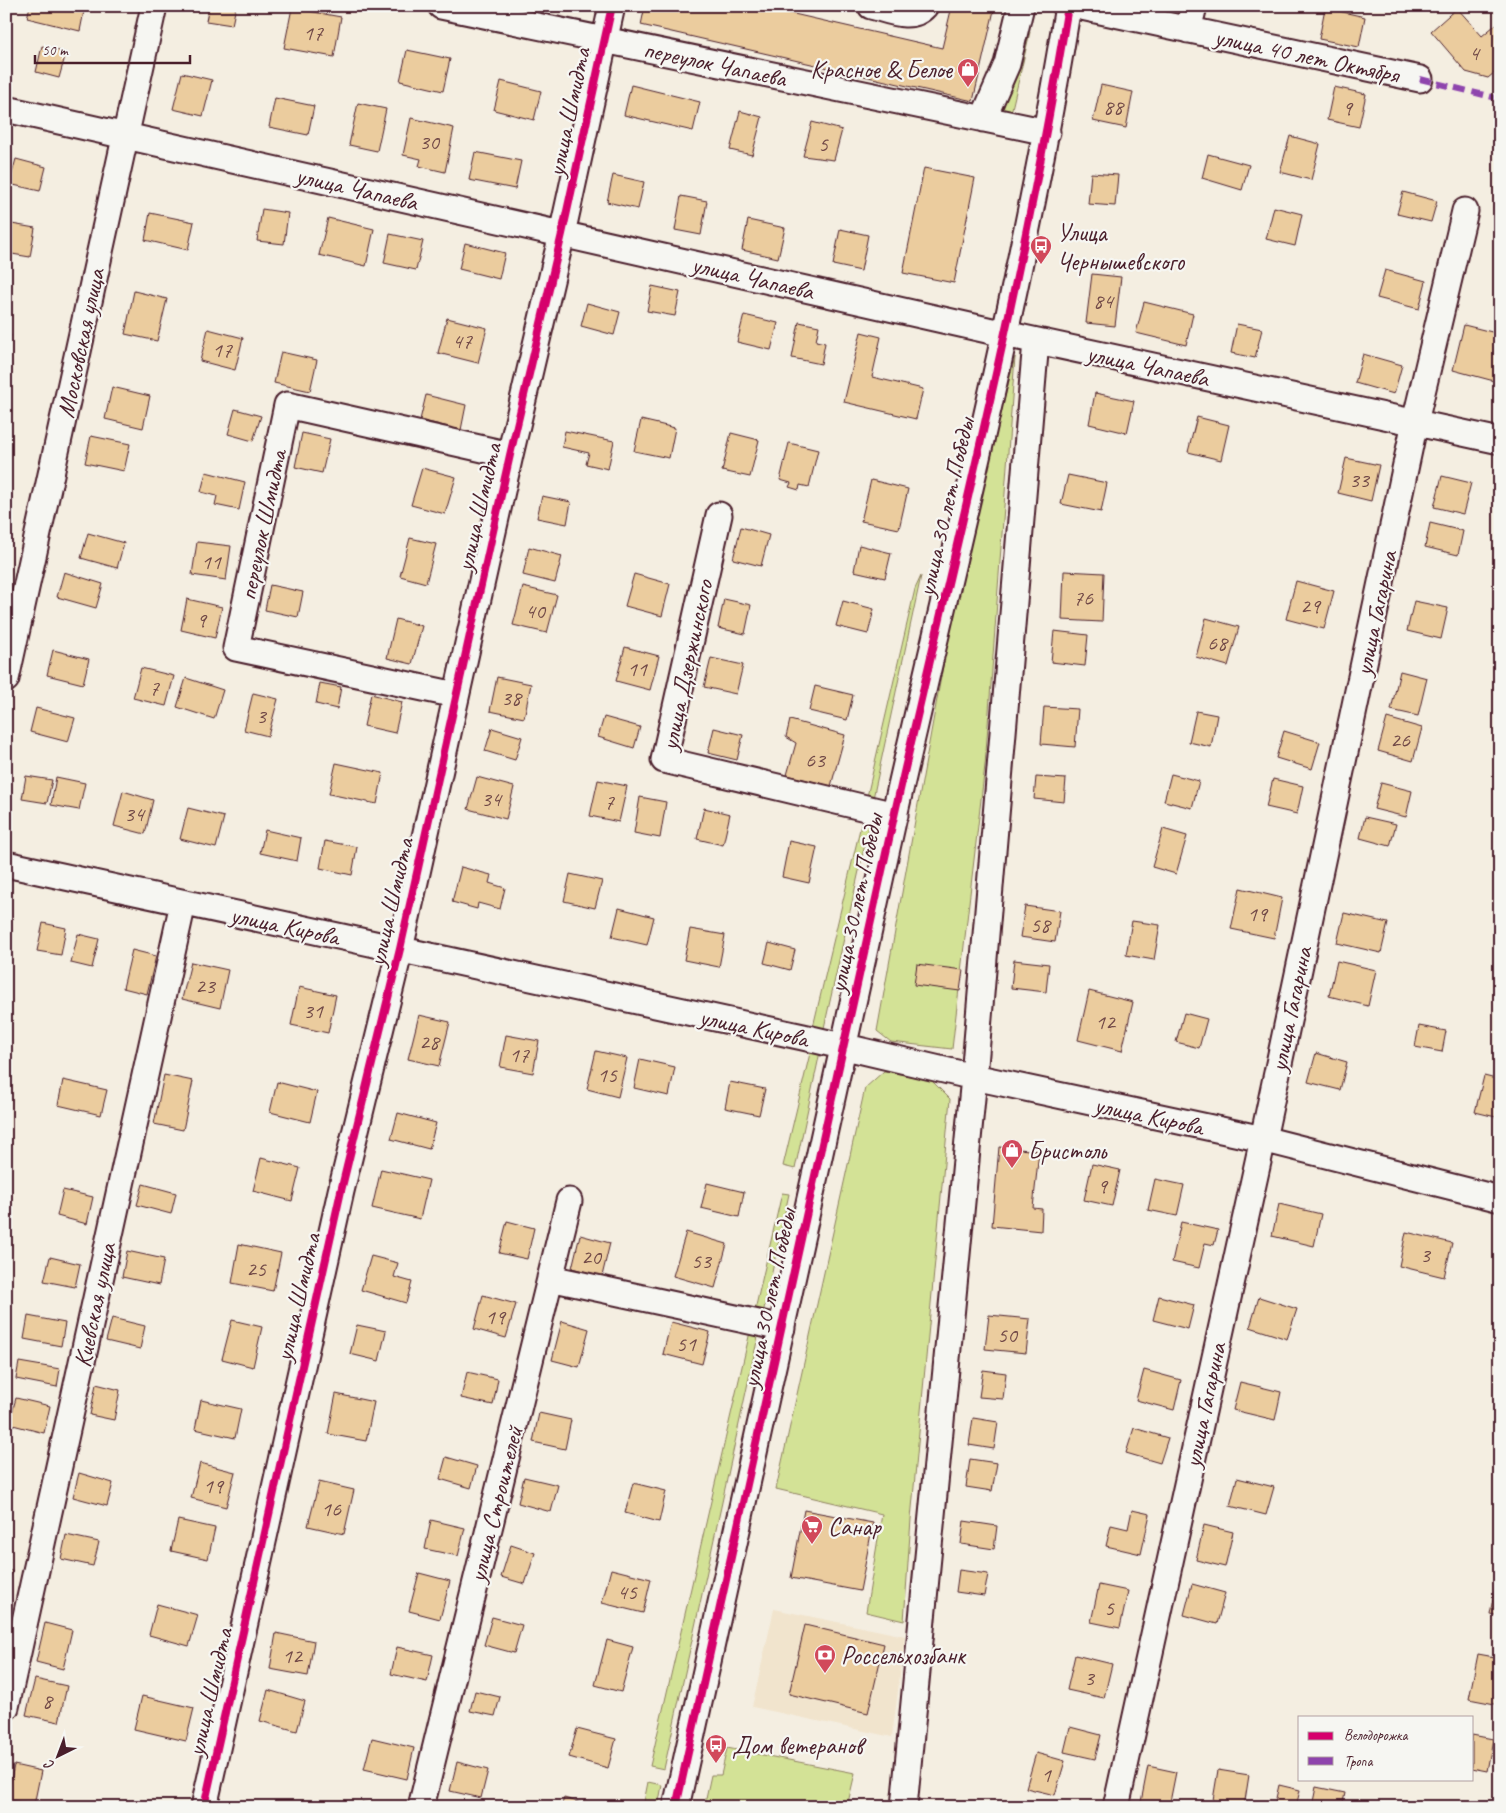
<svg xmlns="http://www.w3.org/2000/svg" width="1506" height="1813" font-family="Caveat,sans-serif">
<rect width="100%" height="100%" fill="#f4eee1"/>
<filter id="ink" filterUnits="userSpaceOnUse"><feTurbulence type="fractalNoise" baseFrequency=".02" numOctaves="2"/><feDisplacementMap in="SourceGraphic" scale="10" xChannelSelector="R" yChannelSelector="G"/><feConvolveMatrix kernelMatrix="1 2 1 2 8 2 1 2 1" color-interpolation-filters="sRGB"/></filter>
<g filter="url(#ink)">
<!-- built -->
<path fill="#f1e4cd" d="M774,1609l131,27 -13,101 -140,-30z"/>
<!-- green -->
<path fill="#d3e296" stroke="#8e8060" d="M1028,29l2,3 -19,81 -8,-2 5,-29z
M1015,357l-30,408 -33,284 -61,-7 -14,-11 81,-448z
M921,576l-49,227 -6,-2 49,-212z
M863,816l8,1 -47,211 -11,-1z
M811,1049l9,3 -25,117 -12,-3z
M884,1071l47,9 19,19 -39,420 -7,102 -38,-9 16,-98 -106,-25 89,-401z
M782,1193l7,1 -125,575 -14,-3z
M727,1748l128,25 -8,34h-143l7,-32h10z
M648,1782l14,3 -4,22h-15z"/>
<!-- building -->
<path fill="#ebcc9e" stroke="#4a1f2b" d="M30,6h55l-5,25 -53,-13z
M209,6h27l-4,19 -26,-4z
M645,6h114l183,42 10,-42h43l-22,95 -332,-76z
M292,8l49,9 -7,40 -50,-9z
M1325,8l40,9 -6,30 -40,-8z
M1457,8l25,28 18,-15v47l-12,10 -22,-6 -35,-41z
M42,46l24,7 -7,25 -23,-6z
M407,50l43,9 -7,32 -43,-10z
M182,73l30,7 -9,36 -30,-7z
M501,81l40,10 -7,29 -40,-10z
M631,85l69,17 -7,29 -69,-16z
M1101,85l32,7 -7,36 -33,-7z
M1334,87l32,7 -7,33 -32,-7z
M275,98l39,8 -6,29 -39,-8z
M358,103l28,6 -9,42 -28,-6z
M740,111l22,6 -10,38 -22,-5z
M411,118l43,10 -9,44 -26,-6 2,-7 -18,-4z
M812,122l30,8 -8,30 -31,-4z
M1290,136l30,8 -9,36 -31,-8z
M475,152l46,9 -6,28 -46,-9z
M1208,154l41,11 -7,25 -40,-12z
M16,159l30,8 -6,24 -31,-7z
M924,168l51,10 -21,105 -51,-10z
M1091,173l27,2 -3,31 -27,-2z
M613,175l31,7 -6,27 -31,-7z
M1403,192l34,9 -6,21 -34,-8z
M681,196l26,5 -6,34 -26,-5z
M1274,207l28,7 -7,32 -29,-7z
M262,209l26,4 -4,31 -27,-3z
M150,213l44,9 -6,28 -43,-10z
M328,218l46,11 -8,37 -47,-11z
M748,220l37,8 -7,30 -36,-8z
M6,223l29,5 -5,29 -24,-4z
M840,229l28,6 -7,36 -28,-6z
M390,234l33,7 -7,29 -32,-7z
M465,243l40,10 -6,26 -40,-10z
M1385,270l41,11 -7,28 -42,-11z
M1092,274l29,3 -6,49 -29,-3z
M652,286l28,6 -5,24 -28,-5z
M134,291l33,8 -10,42 -32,-7z
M1144,302l49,12 -7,31 -50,-12z
M587,303l33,9 -6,23 -33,-9z
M744,315l34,8 -7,27 -34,-8z
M447,318l40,10 -9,35 -40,-10z
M799,322l20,4 -3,15 9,2 -4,21 -29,-6z
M1237,324l25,5 -7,29 -24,-5z
M1464,325l36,9v24l-6,23 -41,-11z
M208,329l35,9 -8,32 -35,-9z
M861,332l20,5 -9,40 51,12 -7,30 -72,-17z
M6,333l5,2 -5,16z
M281,352l36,8 -7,31 -36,-8z
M1363,354l39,11 -8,29 -39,-11z
M112,387l38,9 -7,32 -38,-9z
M1095,393l39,8 -7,32 -38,-9z
M426,395l40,10 -5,25 -41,-10z
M235,409l26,7 -8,25 -25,-7z
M1197,417l32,8 -8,35 -33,-8z
M641,420l34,8 -6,30 -35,-7z
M565,431l49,10 -6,28 -22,-5 3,-11 -27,-6z
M302,433l28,6 -8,34 -27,-6z
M731,433l28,7 -9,37 -28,-6z
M91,436l39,8 -6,27 -39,-8z
M789,443l29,7 -9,37 -9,-2 -1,5 -10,-3 2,-4 -11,-3z
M1346,458l33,7 -8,36 -33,-8z
M422,468l34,9 -11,37 -34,-9z
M206,472l39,10 -6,28 -24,-5 2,-9 -16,-4z
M1068,475l39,8 -6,29 -40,-8z
M1442,476l29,7 -8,31 -29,-7z
M871,480l37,9 -9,40 -38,-8z
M542,496l29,6 -4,22 -30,-6z
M1430,523l33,8 -5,24 -33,-8z
M741,527l28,8 -8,31 -28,-7z
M88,533l36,10 -7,25 -36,-10z
M410,538l26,6 -10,39 -26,-7z
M197,542l34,4 -5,34 -34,-5z
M859,545l32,8 -6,25 -31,-7z
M529,547l33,9 -7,27 -32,-8z
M1064,571l40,2 -2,49 -40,-2z
M64,572l39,12 -7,24 -39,-11z
M634,574l36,10 -8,32 -37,-10z
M1296,581l38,10 -10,38 -38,-10z
M270,585l33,7 -5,25 -33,-7z
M523,587l34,8 -10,38 -34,-8z
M187,599l35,8 -7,31 -34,-8z
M724,599l27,6 -6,29 -27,-6z
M843,601l31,8 -6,25 -32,-8z
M1414,601l34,7 -7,31 -34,-8z
M1206,618l33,9 -11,39 -32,-9z
M396,619l26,7 -10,38 -25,-6z
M1054,631l34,4 -3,31 -34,-4z
M625,647l34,9 -9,34 -34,-9z
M53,650l36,9 -6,25 -36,-9z
M711,658l32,7 -7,29 -32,-7z
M141,668l33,8 -8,30 -33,-8z
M1400,671l27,7 -9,38 -27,-6z
M497,677l34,7 -7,34 -34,-7z
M186,678l37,12 -9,29 -37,-12z
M320,683l21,4 -4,22 -21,-5z
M815,686l38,9 -6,25 -38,-9z
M253,693l25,6 -10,37 -24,-6z
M371,694l31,8 -7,31 -31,-7z
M1044,707l34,2 -3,38 -34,-3z
M36,708l39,10 -7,24 -38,-10z
M1196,711l21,4 -6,32 -22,-5z
M604,717l36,10 -6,21 -36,-11z
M1387,718l35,10 -9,33 -35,-10z
M790,720l55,15 -14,51 -44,-11 9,-32 -10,-6z
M492,728l30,9 -7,23 -30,-9z
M714,728l29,7 -6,25 -29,-7z
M1284,731l36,11 -8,27 -36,-11z
M336,763l47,10 -6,31 -48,-10z
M1171,774l28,7 -7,27 -28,-7z
M26,776l26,4 -5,23 -25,-4z
M56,777l29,6 -6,27 -28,-5z
M477,777l37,10 -8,32 -38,-10z
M1036,777l30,2 -2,23 -30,-3z
M1273,779l30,7 -6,28 -31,-7z
M598,780l29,6 -8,36 -29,-6z
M1381,783l31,8 -6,26 -32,-8z
M123,791l30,9 -8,34 -31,-8z
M640,797l26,5 -6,36 -26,-5z
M188,808l36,9 -8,31 -36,-9z
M704,808l26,6 -7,31 -26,-6z
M1365,817l31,7 -6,22 -30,-8z
M1163,829l24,7 -11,38 -24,-7z
M265,830l36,8 -4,23 -37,-8z
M325,841l32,6 -5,28 -32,-7z
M789,841l28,6 -8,36 -27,-6z
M461,867l30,8 -2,8 16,5 -5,21 -22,-6 -1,6 -25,-7z
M570,874l32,7 -7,27 -31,-7z
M1240,888l42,10 -8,40 -43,-9z
M1025,906l35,5 -5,31 -35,-5z
M619,908l35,9 -7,28 -35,-8z
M1344,913l44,10 -7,30 -44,-10z
M1132,921l28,4 -6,35 -28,-5z
M43,923l23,5 -5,27 -24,-4z
M690,929l35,6 -6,32 -35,-7z
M78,934l21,5 -7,29 -21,-5z
M769,943l26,7 -5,20 -26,-7z
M132,950l24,6 -9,38 -24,-6z
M1014,960l35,4 -3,28 -35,-4z
M1337,961l39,9 -8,36 -39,-10z
M191,962l37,8 -8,38 -38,-9z
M917,964l46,6 -3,21 -46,-6z
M299,987l37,8 -8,38 -37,-8z
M1089,991l44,11 -11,49 -44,-11z
M1184,1013l23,6 -8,29 -23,-6z
M419,1015l31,7 -11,44 -31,-7z
M1419,1026l27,5 -4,21 -27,-5z
M506,1035l33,6 -6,32 -33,-6z
M596,1051l31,7 -9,39 -31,-8z
M1316,1053l31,9 -7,28 -32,-8z
M640,1059l35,8 -6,29 -35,-8z
M164,1075l29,6 -10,49 -29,-6z
M1484,1076l16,4v38l-25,-6z
M63,1080l44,10 -6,25 -43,-10z
M277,1082l40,10 -7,30 -40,-10z
M730,1082l35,7 -6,26 -34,-7z
M398,1113l38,10 -7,26 -38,-10z
M999,1147l40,4 -6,57 9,1 -1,22 -49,-5z
M261,1158l39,10 -8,33 -39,-10z
M1092,1164l28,6 -8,36 -28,-6z
M381,1169l48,11 -9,39 -48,-11z
M1155,1179l29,6 -7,31 -29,-6z
M707,1183l37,9 -5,25 -38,-9z
M143,1184l33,9 -5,21 -34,-9z
M63,1190l30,7 -6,27 -30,-8z
M1279,1204l42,10 -7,32 -42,-10z
M507,1221l27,7 -7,31 -28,-6z
M1181,1222l37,8 -4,15 -9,-2 -6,25 -27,-6z
M686,1232l41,12 -12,44 -42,-12z
M1406,1232l46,11 -8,34 -45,-11z
M580,1235l30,8 -8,33 -30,-8z
M239,1244l42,9 -8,38 -41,-8z
M127,1251l37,8 -5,26 -37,-8z
M371,1256l27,7 -4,14 18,5 -6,21 -45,-13z
M50,1257l30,7 -5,23 -31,-6z
M483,1295l33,9 -10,34 -32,-9z
M1159,1296l35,9 -6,24 -35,-9z
M1259,1297l38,12 -10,30 -37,-12z
M989,1315l41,4 -4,34 -41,-4z
M28,1316l37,7 -4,23 -37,-7z
M112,1318l33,8 -5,23 -34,-8z
M232,1320l30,7 -9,40 -31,-8z
M562,1321l27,8 -10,38 -27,-7z
M671,1322l39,10 -8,32 -39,-10z
M357,1325l29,6 -7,30 -29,-7z
M19,1362l41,7 -3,18 -41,-8z
M983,1370l23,3 -3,26 -24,-2z
M1144,1370l37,10 -7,30 -38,-10z
M467,1372l31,7 -5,26 -32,-7z
M1240,1382l41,10 -6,28 -42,-10z
M96,1384l24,6 -6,30 -24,-5z
M336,1394l38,8 -8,39 -38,-7z
M16,1398l34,8 -6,27 -35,-9z
M201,1400l40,9 -6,29 -40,-9z
M539,1413l32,7 -6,29 -32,-7z
M973,1418l25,4 -4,27 -25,-4z
M1134,1428l34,10 -8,25 -34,-10z
M446,1457l31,9 -6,22 -31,-9z
M970,1459l27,4 -5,28 -26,-4z
M200,1463l35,9 -9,35 -35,-9z
M79,1473l34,10 -6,23 -34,-9z
M524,1477l34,8 -7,27 -33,-9z
M1237,1478l37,9 -8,28 -36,-9z
M319,1482l35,8 -10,44 -36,-8z
M633,1483l33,8 -7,31 -34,-9z
M804,1510l69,13 -13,68 -69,-13z
M1132,1510l18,4 -9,40 -35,-8 5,-21 17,4z
M178,1520l37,8 -7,31 -37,-8z
M431,1520l34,8 -7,28 -33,-7z
M964,1521l33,5 -3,23 -33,-5z
M1204,1525l29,7 -8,35 -29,-7z
M66,1535l33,7 -6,24 -32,-7z
M511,1545l24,8 -10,31 -24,-7z
M6,1569l6,2 -6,23z
M611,1569l40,10 -8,34 -41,-10z
M959,1570l29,4 -4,22 -28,-4z
M419,1573l31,8 -10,38 -31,-8z
M1192,1584l33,9 -8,31 -33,-9z
M1099,1585l29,6 -8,37 -29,-6z
M1495,1588l5,1v27l-10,-2z
M157,1604l41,11 -9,31 -40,-11z
M492,1617l30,8 -8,28 -30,-8z
M45,1623l27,7 -9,39 -27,-7z
M805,1625l79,19 -16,69 -79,-19z
M276,1633l38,8 -6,35 -38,-7z
M607,1640l26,7 -12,45 -26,-7z
M397,1647l36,8 -6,27 -36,-8z
M1478,1654l22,4v47l-31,-6z
M1075,1655l37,9 -8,34 -37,-8z
M35,1679l32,7 -8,36 -33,-7z
M268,1690l37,11 -8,30 -37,-10z
M475,1691l25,6 -5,19 -25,-5z
M142,1696l52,12 -8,33 -52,-12z
M1070,1727l31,8 -6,24 -31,-7z
M577,1729l39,10 -8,29 -39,-11z
M1472,1735l21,4 -6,32 -15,-3z
M372,1738l42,10 -7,31 -43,-10z
M1036,1753l29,8 -10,34 -29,-7z
M457,1762l31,8 -7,28 -31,-7z
M14,1765l27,6 -7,34 -27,-6z
M1148,1766l28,6 -7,35 -28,-5z
M1218,1770l31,5 -5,32 -32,-1z
M1279,1785l21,5 -4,17h-22z
M1316,1787l29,6 -3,14h-30z
M564,1798l31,9h-34z
M362,1802l19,5h-20z"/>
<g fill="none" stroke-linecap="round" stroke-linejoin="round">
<!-- minor casing -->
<g stroke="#4a1f2b" stroke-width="29">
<path id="minor" d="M441,6l606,126
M871,6c17,4 40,16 54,0
M1077,6l343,73
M1188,30l6,-24
M6,109l999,225 495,107
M983,119l24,-55 14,-58
M719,515l-55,245 231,55
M6,679l148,-673
M456,695l-220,-47 51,-243 223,50
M6,864l797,173 171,40 289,62 237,60
M550,1278l232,50
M6,1707l177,-804
M204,1807l137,-616 59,-242 110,-494 52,-221 50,-228
M421,1807l148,-606
M676,1807c73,-332 145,-664 219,-995 61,-268 129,-535 173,-806
M904,1807l70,-730 62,-736
M1116,1807l147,-668 152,-717 50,-211"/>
</g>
<!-- minor -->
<use href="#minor" stroke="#f6f6f2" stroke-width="25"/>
<!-- quiet -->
<path stroke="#8e44ad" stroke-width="6" stroke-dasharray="12 6" stroke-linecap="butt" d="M1420,79l80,20"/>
<!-- cycleway casing -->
<g stroke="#f6f6f2" stroke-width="11">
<path id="cycleway" d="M204,1807l137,-616 59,-242 110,-494 52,-221 50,-228
M676,1807c73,-332 145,-664 219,-995 61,-268 129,-535 173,-806"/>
</g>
<!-- cycleway -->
<use href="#cycleway" stroke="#d6006c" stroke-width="8"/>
</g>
</g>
<!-- icons -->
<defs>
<g id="shop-pin" transform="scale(1.125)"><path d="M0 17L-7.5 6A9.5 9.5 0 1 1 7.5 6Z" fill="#d1495b" stroke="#f6f6f2"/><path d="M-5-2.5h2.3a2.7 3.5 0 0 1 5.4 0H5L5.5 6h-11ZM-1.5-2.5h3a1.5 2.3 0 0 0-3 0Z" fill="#fff"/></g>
<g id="bus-pin" transform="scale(1.125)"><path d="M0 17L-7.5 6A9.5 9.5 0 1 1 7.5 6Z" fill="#d1495b" stroke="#f6f6f2"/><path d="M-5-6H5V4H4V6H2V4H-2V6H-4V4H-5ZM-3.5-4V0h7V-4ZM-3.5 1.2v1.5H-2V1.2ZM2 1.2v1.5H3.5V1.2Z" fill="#fff"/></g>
<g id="supermarket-pin" transform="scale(1.125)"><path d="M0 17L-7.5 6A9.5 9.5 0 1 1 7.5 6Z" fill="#d1495b" stroke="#f6f6f2"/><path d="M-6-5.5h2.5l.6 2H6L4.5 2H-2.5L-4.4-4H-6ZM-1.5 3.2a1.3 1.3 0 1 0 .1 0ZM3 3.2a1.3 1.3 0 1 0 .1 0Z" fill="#fff"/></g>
<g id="bank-pin" transform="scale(1.125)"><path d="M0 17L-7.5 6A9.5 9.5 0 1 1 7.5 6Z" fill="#d1495b" stroke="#f6f6f2"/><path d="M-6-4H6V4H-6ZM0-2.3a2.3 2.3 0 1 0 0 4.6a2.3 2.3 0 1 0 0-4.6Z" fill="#fff"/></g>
</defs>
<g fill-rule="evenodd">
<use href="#shop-pin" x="968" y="69"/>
<use href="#bus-pin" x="1041" y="246"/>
<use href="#shop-pin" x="1012" y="1150"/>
<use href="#supermarket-pin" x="812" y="1526"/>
<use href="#bank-pin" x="825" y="1655"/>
<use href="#bus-pin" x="716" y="1745"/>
</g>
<g text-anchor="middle" stroke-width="4.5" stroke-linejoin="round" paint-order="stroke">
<!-- number labels -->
<g font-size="22" fill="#724a48">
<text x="313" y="40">17</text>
<text x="1474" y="60">4</text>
<text x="1113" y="114">88</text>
<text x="1347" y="115">9</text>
<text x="429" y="149">30</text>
<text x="823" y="151">5</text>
<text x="1103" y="308">84</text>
<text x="462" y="348">47</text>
<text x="222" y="357">17</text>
<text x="1359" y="487">33</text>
<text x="211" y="569">11</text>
<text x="1083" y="605">76</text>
<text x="1310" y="613">29</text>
<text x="535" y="618">40</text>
<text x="201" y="627">9</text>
<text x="1217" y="650">68</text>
<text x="637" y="676">11</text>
<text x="154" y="695">7</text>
<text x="511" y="705">38</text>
<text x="261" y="723">3</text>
<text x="1400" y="747">26</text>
<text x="815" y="767">63</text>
<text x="491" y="806">34</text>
<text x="609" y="809">7</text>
<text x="134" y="821">34</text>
<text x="1257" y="921">19</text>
<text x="1040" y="932">58</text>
<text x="205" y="993">23</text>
<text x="313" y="1018">31</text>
<text x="1105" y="1029">12</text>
<text x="429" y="1049">28</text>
<text x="519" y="1062">17</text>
<text x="607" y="1082">15</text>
<text x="1102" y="1193">9</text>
<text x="1425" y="1262">3</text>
<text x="591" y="1264">20</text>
<text x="701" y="1268">53</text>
<text x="256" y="1276">25</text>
<text x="495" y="1324">19</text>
<text x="1007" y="1342">50</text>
<text x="686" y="1351">51</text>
<text x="213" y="1493">19</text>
<text x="331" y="1516">16</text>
<text x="627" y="1599">45</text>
<text x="1109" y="1615">5</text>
<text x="292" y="1663">12</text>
<text x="1089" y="1685">3</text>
<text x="47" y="1708">8</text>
<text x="1046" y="1782">1</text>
</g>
<!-- street labels -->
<g font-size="25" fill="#4a1f2b" stroke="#f6f6f2">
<text transform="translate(1307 55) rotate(12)" y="9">улица 40 лет Октября</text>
<text transform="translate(715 63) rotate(12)" y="9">переулок Чапаева</text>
<text transform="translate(568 112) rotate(-78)" y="9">улица Шмидта</text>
<text transform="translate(357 188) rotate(13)" y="9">улица Чапаева</text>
<text transform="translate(753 277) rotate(13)" y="9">улица Чапаева</text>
<text transform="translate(80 343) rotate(-78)" y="9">Московская улица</text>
<text transform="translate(1148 365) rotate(12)" y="9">улица Чапаева</text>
<text transform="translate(478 507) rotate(-77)" y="9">улица Шмидта</text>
<text transform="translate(945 507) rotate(-77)" y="9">улица 30 лет Победы</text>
<text transform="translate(262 525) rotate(-78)" y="9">переулок Шмидта</text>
<text transform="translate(1375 613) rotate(-78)" y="9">улица Гагарина</text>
<text transform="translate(686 665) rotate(-78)" y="9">улица Дзержинского</text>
<text transform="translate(390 902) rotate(-77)" y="9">улица Шмидта</text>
<text transform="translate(855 903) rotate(-78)" y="9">улица 30 лет Победы</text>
<text transform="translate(285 925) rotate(12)" y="9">улица Кирова</text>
<text transform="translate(1290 1009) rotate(-78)" y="9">улица Гагарина</text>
<text transform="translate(754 1027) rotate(12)" y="9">улица Кирова</text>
<text transform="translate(1149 1115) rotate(12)" y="9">улица Кирова</text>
<text transform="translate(297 1297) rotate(-77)" y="9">улица Шмидта</text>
<text transform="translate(768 1298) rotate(-78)" y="9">улица 30 лет Победы</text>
<text transform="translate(94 1305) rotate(-78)" y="9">Киевская улица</text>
<text transform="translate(1204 1405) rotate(-78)" y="9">улица Гагарина</text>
<text transform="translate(495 1504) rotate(-76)" y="9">улица Строителей</text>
<text transform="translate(209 1692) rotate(-77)" y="9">улица Шмидта</text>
</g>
<!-- poi labels -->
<g font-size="25" fill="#4a1f2b" stroke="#f6f6f2" text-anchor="start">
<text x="952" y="78" text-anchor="end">Красное &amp; Белое</text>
<text x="1057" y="241">Улица<tspan x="1057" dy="29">Чернышевского</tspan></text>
<text x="1028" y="1159">Бристоль</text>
<text x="828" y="1535">Санар</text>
<text x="841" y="1664">Россельхозбанк</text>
<text x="732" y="1754">Дом ветеранов</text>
</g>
</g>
<!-- margin -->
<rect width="1506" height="1813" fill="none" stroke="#f6f6f2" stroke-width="25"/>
<rect x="12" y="12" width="1481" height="1788" fill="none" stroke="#4a1f2b" stroke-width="2" filter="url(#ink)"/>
<!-- legend -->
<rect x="1298" y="1716" width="175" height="65" fill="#f6f6f2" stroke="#b1a0a2"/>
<rect x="1308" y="1732" width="25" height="8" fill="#d6006c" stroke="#b1a0a2"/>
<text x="1344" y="1740" font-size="15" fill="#4a1f2b">Велодорожка</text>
<rect x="1308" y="1757" width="25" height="8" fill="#8e44ad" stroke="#b1a0a2"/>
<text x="1344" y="1766" font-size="15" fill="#4a1f2b">Тропа</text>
<!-- north arrow -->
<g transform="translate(58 1756) rotate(222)" stroke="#f6f6f2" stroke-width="4" paint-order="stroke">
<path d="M0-4L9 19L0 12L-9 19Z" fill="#4a1f2b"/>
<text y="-8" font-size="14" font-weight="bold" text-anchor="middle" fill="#4a1f2b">С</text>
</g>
<!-- scale -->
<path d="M35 55v8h155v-8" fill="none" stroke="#4a1f2b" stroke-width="2.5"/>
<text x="42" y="55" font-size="15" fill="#4a1f2b" stroke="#f6f6f2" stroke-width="4" paint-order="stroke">50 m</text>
</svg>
